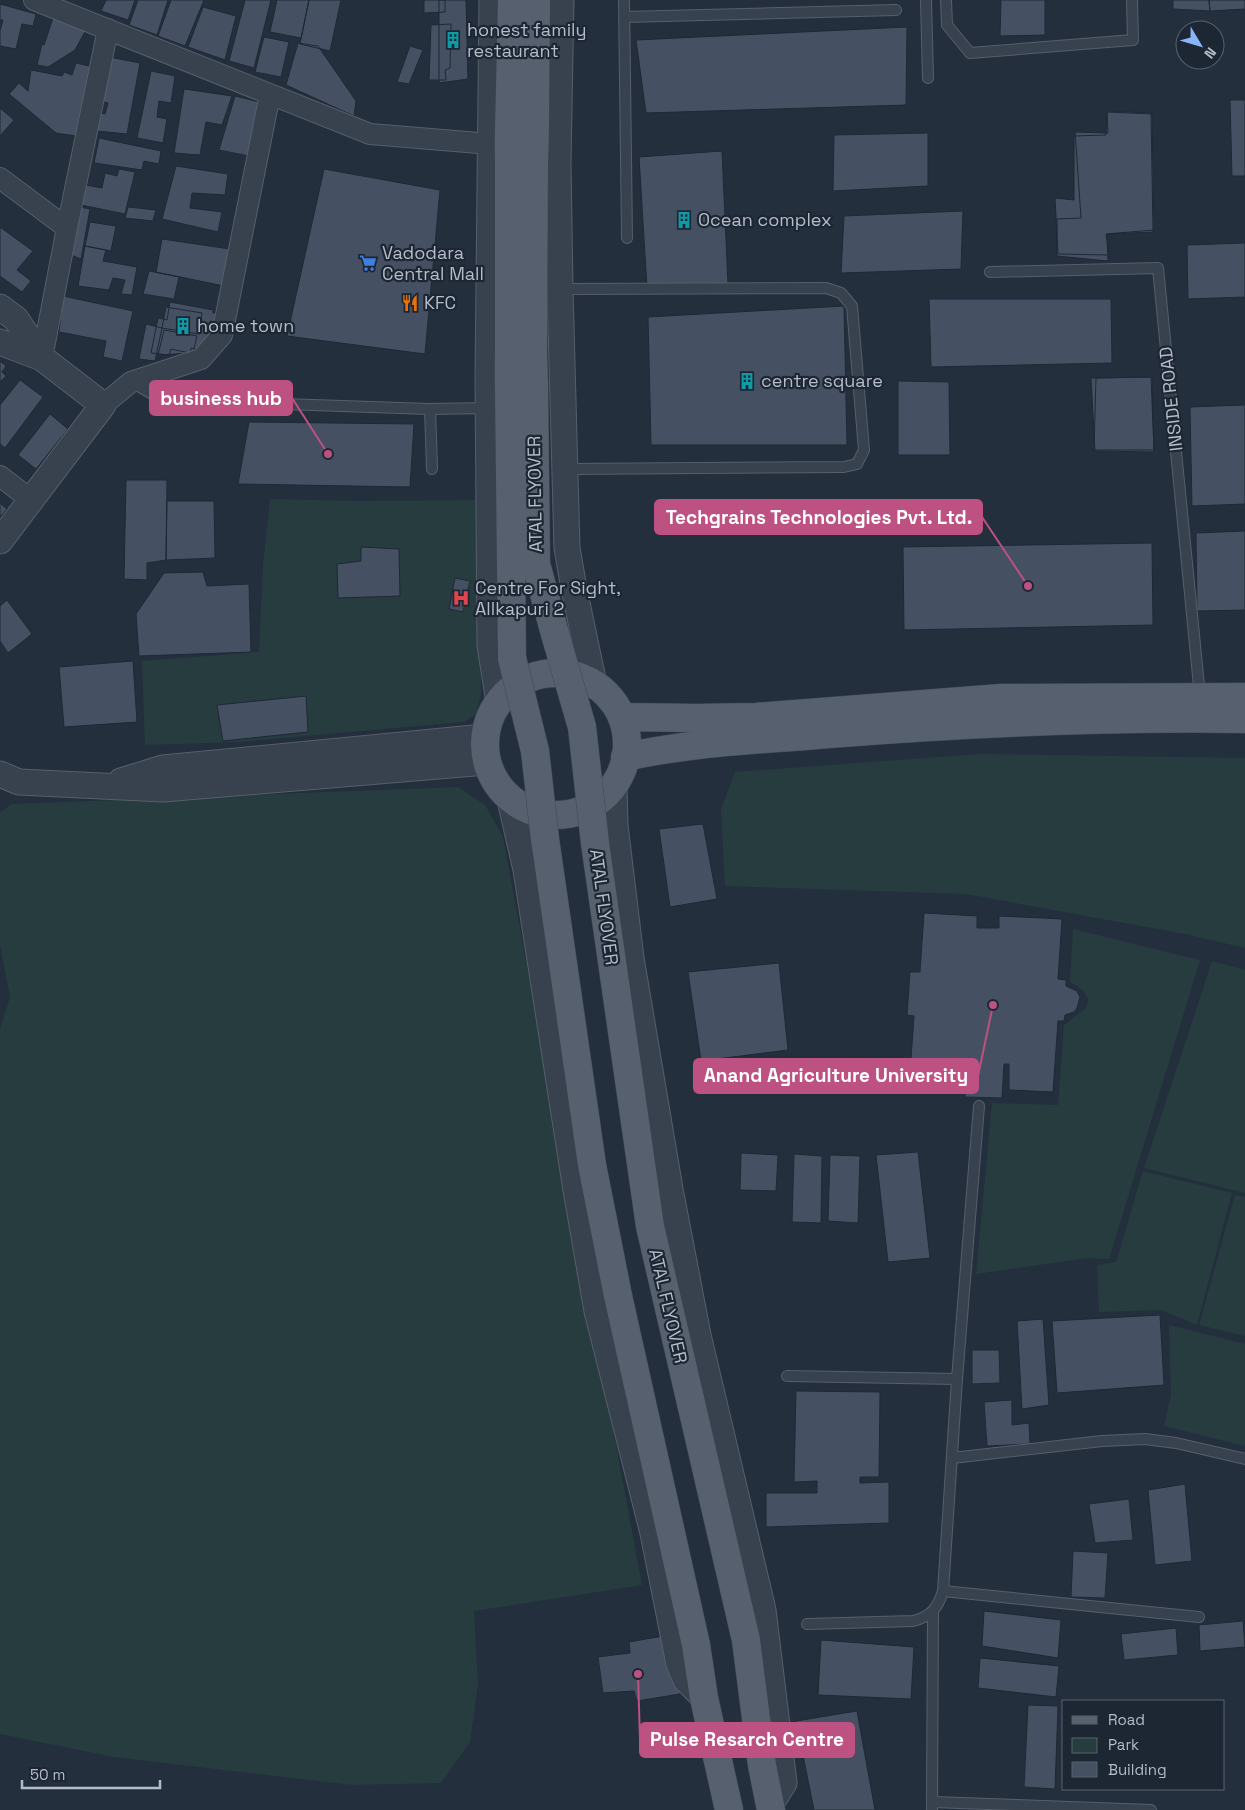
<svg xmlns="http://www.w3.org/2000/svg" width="1245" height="1810" font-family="'Space Grotesk',sans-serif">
<rect width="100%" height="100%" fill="#242f3e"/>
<!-- green -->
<path fill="#263c3f" d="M270,499l88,2 121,-1 2,194 -5,20 -12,8 -226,20 -93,3 -3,-84 117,-9 4,-86z
M980,754l265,4v190l-60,-14 -219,-40 -241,-8 -4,-77 14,-37z
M458,787l27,18 18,32 139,748 -168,26 4,73 -8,58 -29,41 -89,2 -238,-28 -114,-23v-705l10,-32 -10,-52v-133l12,-8z
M1073,929l127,31 -91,299 -21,-1 -112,16 16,-171 66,2 6,-80 22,-17 2,-9 -5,-9 -13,-8z
M1212,961l33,9v223l-101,-25z
M1143,1171l89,22 -35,132 -36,-15 -62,2 -2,-47 19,-3z
M1235,1195l10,2v139l-46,-11z
M1169,1325l76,19v102l-81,-20 7,-31z"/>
<!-- building -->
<path fill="#455162" stroke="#1f2835" d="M106,0h29l-7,20 -27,-9z
M138,0h30l-11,35 -28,-10z
M171,0h33l-19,46 -27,-10z
M245,0h26l-17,68 -25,-7z
M277,0h32l-8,38 -31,-6z
M309,0h32l-11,51 -30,-7z
M424,0h21v12l-21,1z
M439,0h27l2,79 -29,4z
M1001,0h44v35l-45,1z
M1173,0h36l1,11 -37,-2z
M1209,0h36v9l-35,2z
M0,4l36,10 -3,12 -11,-2 -6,25 -16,-3v-15l3,-11h-3z
M203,7l33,9 -11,44 -37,-13z
M54,15l33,13 -12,22 -27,17 -11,-2 5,-21 2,1z
M451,24l-1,44 -5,2 1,10h-17l2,-55z
M907,27l-1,78 -260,8 -10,-73z
M264,37l25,5 -8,35 -26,-5z
M298,43l20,3 38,55 -2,15 -68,-31z
M410,46l13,4 -14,34 -12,-2z
M109,57l31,6 -13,71 -30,-3 3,-18 5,1 3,-11 -5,-1z
M76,63l18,4 -18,69 -20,-3 -47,-39 10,-11 9,8 3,-21 31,6 2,-4 8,3z
M151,71l24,5 -4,27 -12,-2 -2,16 10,2 -4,24 -26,-5z
M184,89l48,7 -10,29 -16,-3 -6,33 -26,-2z
M235,96l24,6 -10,54 -30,-6z
M1230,100h15v76h-13z
M0,108l14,12 -14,16z
M1107,111l44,2 2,119 -46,2 1,27 -51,-5v-37l24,-1 -6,-86 33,1z
M1107,112l45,2 2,116 -48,4 3,21 -51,-1 -3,-56 19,2v-64l32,-1z
M928,133v53l-95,5 1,-56z
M99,138l62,13 -2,13 -15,-3 -2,9 -48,-7z
M722,151l6,133 -81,4 -8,-131z
M176,166l52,8 -3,21 -33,-2 -2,15 32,4 -4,20 -56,-13z
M119,169l16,3 -10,42 -49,-10 4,-20 22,4 3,-15 12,3z
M324,169l116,21 -15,164 -138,-18z
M75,206l15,3 -9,50 -10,-4z
M128,207l28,3 -3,11 -28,-3z
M963,211l-2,58 -120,4 3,-57z
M90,222l26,4 -5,25 -26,-5z
M0,227l33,24 -16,19 14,11 -9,11 -22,-16z
M162,239l68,10 -6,37 -68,-14z
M1245,243v54l-57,2 -1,-54z
M85,246l21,4 -3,11 34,6 -5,28 -11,-1 4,-14 -12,-2 -4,12 -31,-4z
M149,271l30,6 -5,22 -31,-5z
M63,296l70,15 -11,50 -19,-4 3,-16 -47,-9z
M929,299h182l1,64 -181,4z
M170,302l43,8v3h4l-2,9 -5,-1 -2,9 5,1 -8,16 -6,-1v4l-8,-2 -1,5 -19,-4 -2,6 -18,-2 7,-35 9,2z
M844,306l3,139h-196l-3,-128z
M166,307l36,6 -3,21 -37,-6z
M146,324l16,4 -7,33 -16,-2z
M164,330l33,6 -4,17 -35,2z
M0,361l6,5 -4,6 4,4 -6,6z
M1151,377l3,75 -59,-1 -4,-73z
M1152,377l2,73h-60l2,-72z
M20,380l23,17 -38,51 -5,-4v-39z
M898,381l51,1 1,73h-52z
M1245,405v99l-53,2 -2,-99z
M50,414l18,15 -32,40 -18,-14z
M249,422l165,2 -4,63 -172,-3z
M126,480h41l-1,80 -19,3v17l-23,-1z
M167,501h47l1,57 -49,2z
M0,503l7,6 -7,8z
M1245,531v79l-48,1 -1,-78z
M1152,543l1,82 -249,5 -1,-83z
M361,547l38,2 1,47 -62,2 -1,-34 24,-3z
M203,572l4,14 42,-2 2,68 -112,4 -3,-42 28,-41z
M455,578l15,3 -7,31 -14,-3z
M7,600l25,34 -24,19 -8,-12v-35z
M133,661l4,61 -73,5 -5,-60z
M306,696l2,36 -85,9 -6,-36z
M703,824l14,75 -47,8 -11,-78z
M924,913l53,3v12h22v-12l63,3 -4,60 8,1v6l11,5 3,6 -3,11 -3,4 -9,3 -1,6h-6l-5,71 -44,-2v-26h-5l-2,34 -37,-1 1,-37h-7v29l-50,-3 5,-70 -7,-1 3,-43h10z
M779,963l9,87 -87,11 -13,-89z
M918,1152l12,106 -42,4 -12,-107z
M741,1153l37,2 -2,36 -36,-1z
M794,1154l28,2 -1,67 -29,-1z
M830,1155l30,1 -2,67 -30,-2z
M1160,1315l4,70 -107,8 -5,-72z
M1043,1319l6,86 -27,4 -5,-88z
M972,1350h27l1,33 -28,1z
M796,1391l84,1 -1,85h-19v6l29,-1v41l-123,4v-34h51v-12l-23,1z
M1012,1400v25l17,-2 1,21 -43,2 -3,-44z
M1185,1484l7,77 -37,4 -7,-75z
M1129,1499l4,41 -38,3 -6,-39z
M1073,1551l35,2 -3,45 -34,-1z
M984,1611l77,9 -3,38 -76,-12z
M1243,1621l2,26 -45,4 -1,-26z
M1176,1628l2,27 -54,5 -3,-26z
M669,1635l11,59 -43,7 -3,-10 -31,2 -5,-36 32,-4 -1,-11z
M821,1640l93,7 -3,52 -93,-4z
M980,1658l79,8 -3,31 -78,-9z
M1028,1705l30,1 -3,83 -31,-2z
M857,1711l18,99h-61l-18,-89z"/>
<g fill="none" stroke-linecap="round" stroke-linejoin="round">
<!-- service casing -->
<g stroke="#565f6c" stroke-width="12">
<path id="service" d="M624,0l3,238
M926,0l2,78
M946,0l1,25 23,28 163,-13 -1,-40
M624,17l272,-7
M990,272l168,-4 42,428
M560,289l266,-1 15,5 11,13 12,144 -7,14 -13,3 -278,2
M131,382l32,18 267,9 58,-1
M430,409l2,60
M787,1376l170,3
M952,1458l150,-17 43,-2 31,4 69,16
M943,1591l256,26
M807,1624l106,-3c17,-4 25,-13 30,-30l14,-212 22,-273
M933,1802l218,8
M932,1810l1,-199"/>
</g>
<!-- minor casing -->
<g stroke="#565f6c" stroke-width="22">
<path id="minor" d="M34,0l336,134 121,10 15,-1
M0,178l67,50
M42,358l25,-130 41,-199
M103,405l28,-23 70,-23 21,-24 48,-241
M0,476l31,24"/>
</g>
<!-- tertiary casing -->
<g stroke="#565f6c" stroke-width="27">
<path id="tertiary" d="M492,0l-4,378 2,267 9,58
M561,0l-3,161 2,128 7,259 7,41 20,95
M0,307l16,12 26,39
M0,342l42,16 61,47 -103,136
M0,774l19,8 144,7 323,-27
M121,781l42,-13 321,-31
M614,787l1,38 16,133 39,231 28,146 65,275 21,173 -14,22
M510,800l16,70 50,320 21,121 56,222 26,131 7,16 18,18"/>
</g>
<!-- primary casing -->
<g stroke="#414a57" stroke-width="29">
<path id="primary" d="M535,128l1,-128
M509,129l3,-129
M533,354l1,-195
M509,355v-199
M534,386l2,178 19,70
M509,390l3,268
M485 744a71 71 0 1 1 142 0a71 71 0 1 1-142 0Z
M622,717l74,1 60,-1 245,-19 244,-1
M625,757c67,-15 136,-17 204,-23 138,-11 277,-17 416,-15
M545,839l47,326 26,131 78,349 8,53 25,112
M595,843l55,383 96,414 16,125 9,45"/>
</g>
<!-- service -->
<use href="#service" stroke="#38414e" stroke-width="10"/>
<!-- minor -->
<use href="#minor" stroke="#38414e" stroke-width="20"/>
<!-- tertiary -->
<use href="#tertiary" stroke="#38414e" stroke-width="25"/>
<!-- primary -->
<use href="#primary" stroke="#56606e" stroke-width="28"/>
<!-- primary-bridge casing -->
<g stroke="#414a57" stroke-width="29" stroke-linecap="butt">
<path id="primary-bridge" d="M509,129v27
M534,159l1,-31
M533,354l1,32
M509,390v-35
M555,634l27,93 13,116
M512,658l23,93 10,88"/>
</g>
<!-- primary-bridge -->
<use href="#primary-bridge" stroke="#56606e" stroke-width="28"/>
</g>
<!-- icons -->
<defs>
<g id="building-bare" transform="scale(1.35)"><path d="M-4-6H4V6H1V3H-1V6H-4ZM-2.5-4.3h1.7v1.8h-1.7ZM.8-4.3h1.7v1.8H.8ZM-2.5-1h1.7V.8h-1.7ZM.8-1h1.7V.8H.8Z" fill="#0f9aa8" stroke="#1d2633" stroke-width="2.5" paint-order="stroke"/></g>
<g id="supermarket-bare" transform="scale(1.35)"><path d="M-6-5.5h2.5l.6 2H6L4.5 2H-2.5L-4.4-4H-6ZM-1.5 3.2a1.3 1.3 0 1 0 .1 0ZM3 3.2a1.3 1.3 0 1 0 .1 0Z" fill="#3f7fe0" stroke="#1d2633" stroke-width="2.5" paint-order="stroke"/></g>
<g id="restaurant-bare" transform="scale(1.35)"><path d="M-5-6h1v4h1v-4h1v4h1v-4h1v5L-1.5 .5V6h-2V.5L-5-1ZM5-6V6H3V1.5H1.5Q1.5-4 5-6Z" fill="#e8710a" stroke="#1d2633" stroke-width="2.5" paint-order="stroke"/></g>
<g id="hospital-bare" transform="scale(1.35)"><path d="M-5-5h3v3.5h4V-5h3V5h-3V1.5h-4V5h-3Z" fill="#e0444e" stroke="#1d2633" stroke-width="2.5" paint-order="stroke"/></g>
</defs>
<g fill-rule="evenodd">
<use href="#building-bare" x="453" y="40"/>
<use href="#building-bare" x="684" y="220"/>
<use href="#supermarket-bare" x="368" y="263"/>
<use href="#restaurant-bare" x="410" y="303"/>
<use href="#building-bare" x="183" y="326"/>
<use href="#building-bare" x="747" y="381"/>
<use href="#hospital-bare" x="461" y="598"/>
</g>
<g text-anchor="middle" stroke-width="4.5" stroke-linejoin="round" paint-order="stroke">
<!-- poi labels -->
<g font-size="18" fill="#b4bcc9" stroke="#1d2633" text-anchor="start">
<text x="467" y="36">honest family<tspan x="467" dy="21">restaurant</tspan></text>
<text x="698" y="226">Ocean complex</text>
<text x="382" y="259">Vadodara<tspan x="382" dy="21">Central Mall</tspan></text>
<text x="424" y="309">KFC</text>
<text x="197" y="332">home town</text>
<text x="761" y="387">centre square</text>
<text x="475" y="594">Centre For Sight,<tspan x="475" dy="21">Allkapuri 2</tspan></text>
</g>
<!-- street labels -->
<g font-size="18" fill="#b4bcc9" stroke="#1d2633">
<text transform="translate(1171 399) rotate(-96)" y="6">INSIDE ROAD</text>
<text transform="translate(535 494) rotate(-91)" y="6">ATAL FLYOVER</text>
<text transform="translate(604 907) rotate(82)" y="6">ATAL FLYOVER</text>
<text transform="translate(668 1306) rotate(77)" y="6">ATAL FLYOVER</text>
</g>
</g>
<!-- callouts -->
<path fill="none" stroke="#bd5182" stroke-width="2" d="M328 454L292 398M1028 586L982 517M993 1005L978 1076M638 1674L640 1740"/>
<g fill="#bd5182" stroke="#1d2633" stroke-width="2">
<circle cx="328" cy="454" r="5"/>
<circle cx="1028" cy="586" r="5"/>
<circle cx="993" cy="1005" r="5"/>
<circle cx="638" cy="1674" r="5"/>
</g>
<g fill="#bd5182" stroke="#bd5182" stroke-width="2">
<rect x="150" y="381" width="142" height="34" rx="5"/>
<rect x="655" y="500" width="327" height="34" rx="5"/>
<rect x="694" y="1059" width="284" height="34" rx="5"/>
<rect x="640" y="1723" width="214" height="34" rx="5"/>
</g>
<g font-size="19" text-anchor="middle" font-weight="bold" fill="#fff">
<text x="221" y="405">business hub</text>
<text x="819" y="524">Techgrains Technologies Pvt. Ltd.</text>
<text x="836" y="1082">Anand Agriculture University</text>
<text x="747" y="1746">Pulse Resarch Centre</text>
</g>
<!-- legend -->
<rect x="1062" y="1700" width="162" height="90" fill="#1d2633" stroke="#59626f"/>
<rect x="1072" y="1716" width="25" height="8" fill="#56606e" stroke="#59626f"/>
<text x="1108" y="1725" font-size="15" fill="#b4bcc9">Road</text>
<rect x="1072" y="1738" width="25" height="15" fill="#263c3f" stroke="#59626f"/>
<text x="1108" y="1750" font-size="15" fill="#b4bcc9">Park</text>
<rect x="1072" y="1762" width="25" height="15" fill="#455162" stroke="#59626f"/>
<text x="1108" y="1775" font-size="15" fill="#b4bcc9">Building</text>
<!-- north arrow -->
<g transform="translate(1200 45) rotate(128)"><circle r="24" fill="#1d2633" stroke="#59626f"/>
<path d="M0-4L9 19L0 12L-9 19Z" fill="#8ab4f8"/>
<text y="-8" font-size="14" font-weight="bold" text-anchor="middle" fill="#b4bcc9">N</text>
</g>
<!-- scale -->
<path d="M22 1780v8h138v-8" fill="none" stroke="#b4bcc9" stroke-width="2.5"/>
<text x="30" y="1780" font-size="15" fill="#b4bcc9" stroke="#1d2633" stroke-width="4" paint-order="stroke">50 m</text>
</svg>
